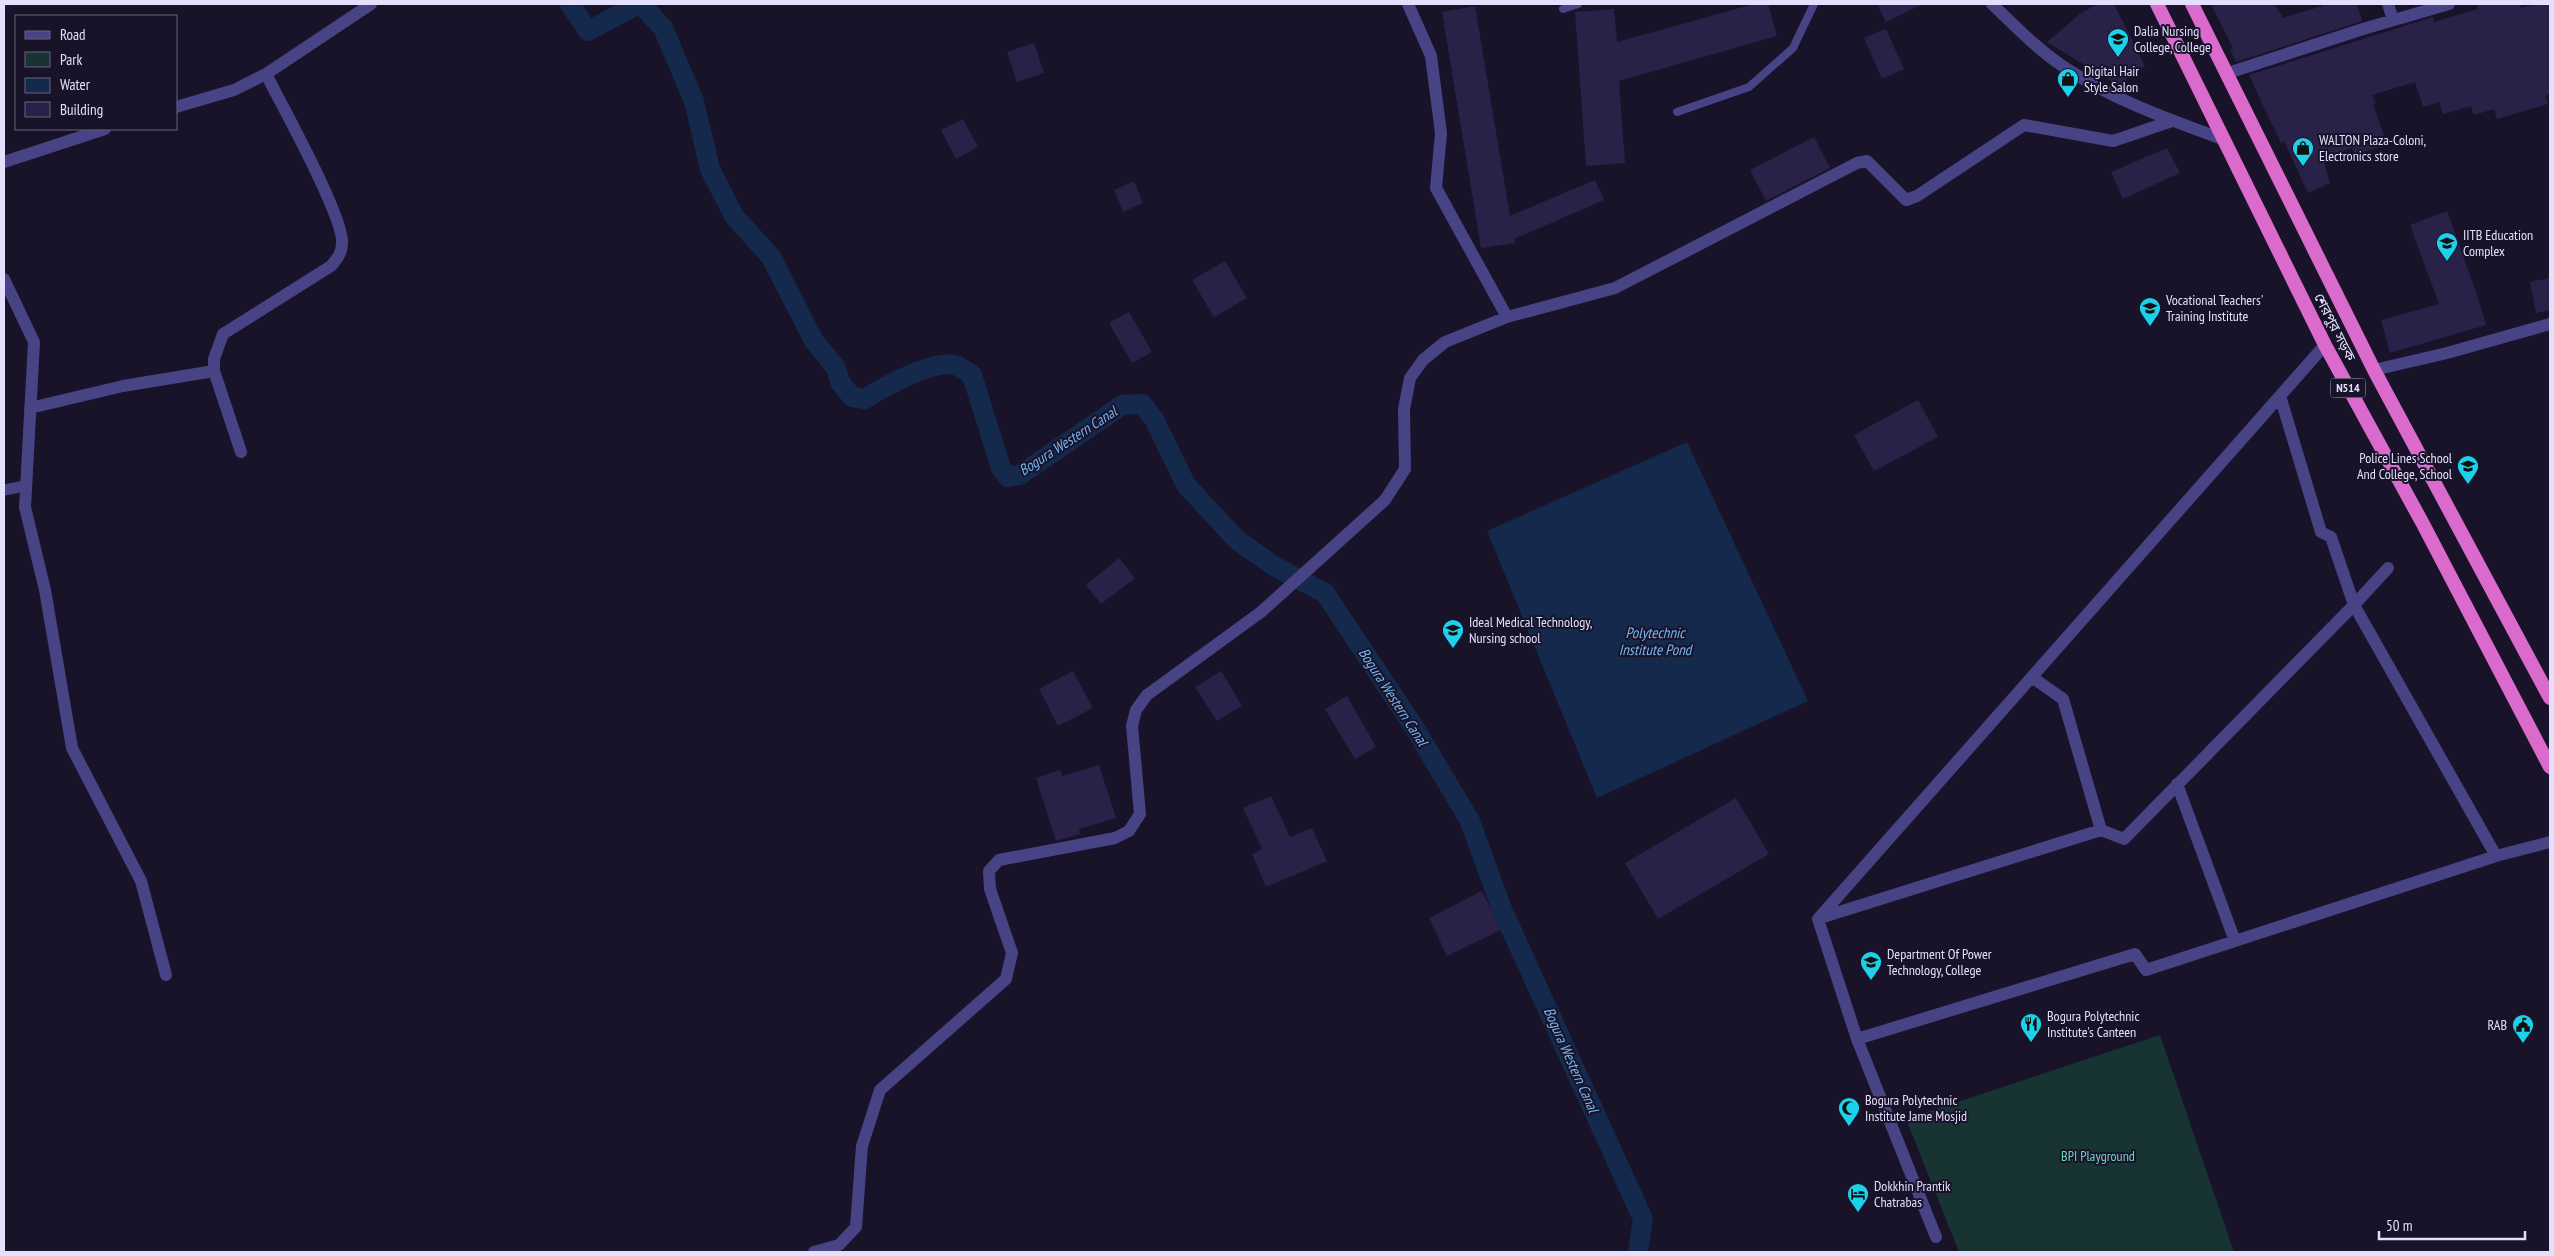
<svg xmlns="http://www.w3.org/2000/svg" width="2554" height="1256" font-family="'PT Sans Narrow','Noto Sans Bengali',sans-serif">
<rect width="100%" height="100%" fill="#181329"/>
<!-- green -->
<path fill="#173332" d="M2160,1035l74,217h-275l-53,-133z"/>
<!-- water -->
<path fill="#14294c" d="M1687,442l121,259 -211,97 -110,-267z"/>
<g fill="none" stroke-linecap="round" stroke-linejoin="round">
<!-- canal -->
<path stroke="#14294c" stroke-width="20" d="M570,4l18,27 51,-27
M641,4l22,24 31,73 16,68 24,47 37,41 43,84 22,27 4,14 12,15 13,2c18,-12 70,-40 90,-34 6,2 12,7 17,10l29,93 7,9 12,-2 102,-70 20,-1 12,15 32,66 51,55 37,26 51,27 89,134 56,94 31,86 142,312 -5,33"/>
</g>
<!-- building -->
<path fill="#2a2149" d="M1754,4h14l9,32 -158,45 6,82 -39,3 -11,-154 39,-3 3,33z
M1877,4h46l-37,18z
M2098,4h16l31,62 -16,10 -8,11 -74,-45 34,-29z
M2211,4h64l8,14 39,-12 -1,-2h36l5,17 -126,41 -6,-13 3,-1z
M2477,4h43l1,4 15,-4h14v90l-5,2 3,8 -51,15 -3,-10 -20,6 -3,-9 -28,8 -4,-12 -16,5 -8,-25 -43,13 4,9 -3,1 14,39 -32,11 -3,-7 -29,11 7,24 -22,10 -24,-52 -3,2 -8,-18h-1l-23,-50 184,-58 1,5 44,-13z
M1475,6l35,210 85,-36 9,20 -90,39 1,4 -34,5 -39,-236z
M1886,29l18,40 -22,10 -18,-41z
M1034,43l10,30 -27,9 -10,-30z
M963,119l15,28 -22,12 -15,-29z
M1814,137l16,31 -64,33 -16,-31z
M2167,148l13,25 -57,26 -12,-27z
M1134,181l9,22 -20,9 -9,-22z
M2447,211l31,87 8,27 -96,28 -9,-33 58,-16 -29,-79z
M1225,261l22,37 -33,19 -22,-37z
M2550,278v32l-14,3 -6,-31z
M1129,312l23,40 -20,11 -23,-40z
M1918,400l20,37 -64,34 -20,-36z
M1119,558l16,20 -34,26 -15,-19z
M1073,671l20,37 -35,18 -19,-37z
M1221,671l21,35 -25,15 -22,-34z
M1347,696l29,51 -21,12 -30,-50z
M1099,765l17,53 -37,11 1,5 -24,7 -20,-63 24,-8 2,6z
M1271,796l19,41 22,-9 15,33 -61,26 -14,-33 10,-5 -19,-41z
M1736,798l33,56 -111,65 -33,-56z
M1482,891l19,39 -54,26 -18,-38z"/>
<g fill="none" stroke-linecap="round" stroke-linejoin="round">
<!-- service -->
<path stroke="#474384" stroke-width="8" d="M1563,9l15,-5
M1677,112l72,-25 44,-39 21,-44"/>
<!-- pedestrian -->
<path stroke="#474384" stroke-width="11" d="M4,490l21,-4"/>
<!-- minor -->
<path stroke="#474384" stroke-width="12" d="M1408,4l23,52 10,77 -5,55 71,129
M2388,4l5,16
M2228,73l135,-44 86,-25
M176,107l58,-17 32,-16 105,-70
M4,162l101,-33
M4,279l30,63 -9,165 20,83 27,158 69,133 25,94
M2374,370l73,-17 103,-29
M2280,396l41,136 10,5 23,68 34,-37
M30,408l93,-22 91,-15
M241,452l-27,-81v-12l9,-25 108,-68c6,-7 11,-13 11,-23 2,-26 -61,-139 -76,-169
M2177,784l58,157
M2101,830l23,9 230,-234 142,251
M1820,918l281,-88 -38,-131 -30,-21
M1857,1039l278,-85 11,16 350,-114 54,-14
M1936,1237l-79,-198 -39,-120 507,-574
M814,1252l25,-7 17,-18 6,-81 18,-56 126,-111 6,-26 -22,-64 -1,-18 10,-11 116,-22 14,-7 11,-17 -8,-88 4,-16 11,-15 114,-83 124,-112 20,-31 -1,-60 6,-31 13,-18 22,-18 62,-25 108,-29 242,-125 10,-2 39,39 11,-4 107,-71 89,16 59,-20"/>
<!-- tertiary -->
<path stroke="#474384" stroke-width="12" d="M1992,4c23,22 45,45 72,63 49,33 106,53 161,73"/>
<!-- trunk -->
<path stroke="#da6acc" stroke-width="14" d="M2157,4l168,341 98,179 127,243
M2192,4l182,366 176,328"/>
</g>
<!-- icons -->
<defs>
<g id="university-pin" transform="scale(1.125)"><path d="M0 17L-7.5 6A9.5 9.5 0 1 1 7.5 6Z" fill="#1dd1ea" stroke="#181329"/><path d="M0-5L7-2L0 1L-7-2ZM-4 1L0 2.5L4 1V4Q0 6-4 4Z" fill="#111"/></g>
<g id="shop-pin" transform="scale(1.125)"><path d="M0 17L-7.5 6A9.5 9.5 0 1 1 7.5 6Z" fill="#1dd1ea" stroke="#181329"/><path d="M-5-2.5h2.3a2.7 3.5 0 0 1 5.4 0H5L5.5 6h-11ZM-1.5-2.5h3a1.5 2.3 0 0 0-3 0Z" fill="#111"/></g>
<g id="school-pin" transform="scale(1.125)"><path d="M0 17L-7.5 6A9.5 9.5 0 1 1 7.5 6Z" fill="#1dd1ea" stroke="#181329"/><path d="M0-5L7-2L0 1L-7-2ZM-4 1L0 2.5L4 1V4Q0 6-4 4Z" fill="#111"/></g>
<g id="restaurant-pin" transform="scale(1.125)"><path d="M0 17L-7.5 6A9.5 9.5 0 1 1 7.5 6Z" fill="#1dd1ea" stroke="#181329"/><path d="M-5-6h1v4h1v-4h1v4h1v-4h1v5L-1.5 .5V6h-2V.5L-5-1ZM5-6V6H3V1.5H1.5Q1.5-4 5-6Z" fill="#111"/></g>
<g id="civic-pin" transform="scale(1.125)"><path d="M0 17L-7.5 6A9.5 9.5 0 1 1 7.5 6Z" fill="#1dd1ea" stroke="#181329"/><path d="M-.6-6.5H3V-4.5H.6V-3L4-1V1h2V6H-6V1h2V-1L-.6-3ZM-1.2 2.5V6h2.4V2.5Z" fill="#111"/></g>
<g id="mosque-pin" transform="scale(1.125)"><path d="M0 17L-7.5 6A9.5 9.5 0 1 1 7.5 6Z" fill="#1dd1ea" stroke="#181329"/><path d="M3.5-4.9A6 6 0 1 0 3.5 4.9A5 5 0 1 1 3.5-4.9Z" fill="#111"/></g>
<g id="hotel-pin" transform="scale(1.125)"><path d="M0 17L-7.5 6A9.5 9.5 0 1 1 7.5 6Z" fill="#1dd1ea" stroke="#181329"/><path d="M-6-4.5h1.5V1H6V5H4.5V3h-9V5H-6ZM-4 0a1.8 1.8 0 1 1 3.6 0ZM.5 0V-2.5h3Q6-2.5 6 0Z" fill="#111"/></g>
</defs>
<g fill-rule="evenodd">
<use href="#university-pin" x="2118" y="39"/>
<use href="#shop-pin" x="2068" y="79"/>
<use href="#shop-pin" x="2303" y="148"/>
<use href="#university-pin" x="2447" y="243"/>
<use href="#university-pin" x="2150" y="308"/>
<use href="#school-pin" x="2468" y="466"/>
<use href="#school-pin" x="1453" y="630"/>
<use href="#university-pin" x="1871" y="962"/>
<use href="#restaurant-pin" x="2031" y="1024"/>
<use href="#civic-pin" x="2523" y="1025"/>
<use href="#mosque-pin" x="1849" y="1108"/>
<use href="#hotel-pin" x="1858" y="1194"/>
</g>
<g text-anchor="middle" stroke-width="4" stroke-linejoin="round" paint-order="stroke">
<!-- shield labels -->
<rect fill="#181329" stroke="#a6a2bd" stroke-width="1" x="2330.5" y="378.5" width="35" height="19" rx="4"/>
<g font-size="12" font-weight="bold" fill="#e3dffc">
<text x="2348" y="392">N514</text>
</g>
<!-- poi labels -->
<g font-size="14" fill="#e3dffc" stroke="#181329" text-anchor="start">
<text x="2134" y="36">Dalia Nursing<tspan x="2134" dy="16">College, College</tspan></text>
<text x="2084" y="76">Digital Hair<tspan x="2084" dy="16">Style Salon</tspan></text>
<text x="2319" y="145">WALTON Plaza-Coloni,<tspan x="2319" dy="16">Electronics store</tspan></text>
<text x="2463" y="240">IITB Education<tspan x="2463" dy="16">Complex</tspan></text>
<text x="2166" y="305">Vocational Teachers'<tspan x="2166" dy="16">Training Institute</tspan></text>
<text x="2452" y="463" text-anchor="end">Police Lines School<tspan x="2452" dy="16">And College, School</tspan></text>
<text x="1469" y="627">Ideal Medical Technology,<tspan x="1469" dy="16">Nursing school</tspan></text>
<text x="1887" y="959">Department Of Power<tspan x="1887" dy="16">Technology, College</tspan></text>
<text x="2047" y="1021">Bogura Polytechnic<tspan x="2047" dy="16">Institute's Canteen</tspan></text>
<text x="2507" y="1030" text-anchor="end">RAB</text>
<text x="1865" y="1105">Bogura Polytechnic<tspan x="1865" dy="16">Institute Jame Mosjid</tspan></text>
<text x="1874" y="1191">Dokkhin Prantik<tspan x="1874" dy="16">Chatrabas</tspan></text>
</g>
<!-- street labels -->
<g font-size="14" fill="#e3dffc" stroke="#181329">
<text transform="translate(2335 327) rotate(63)" y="5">শেরপুর সড়ক</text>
</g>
<!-- park labels -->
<g font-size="14" fill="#70d7bf" stroke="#181329">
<text x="2098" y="1161">BPI Playground</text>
</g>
<!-- water labels -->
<g font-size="15" font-style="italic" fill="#76b6f2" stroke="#181329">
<text transform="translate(1068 441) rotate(-33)" y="5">Bogura Western Canal</text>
<text x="1655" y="638">Polytechnic<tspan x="1655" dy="17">Institute Pond</tspan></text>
<text transform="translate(1393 697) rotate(57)" y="5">Bogura Western Canal</text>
<text transform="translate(1571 1060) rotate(66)" y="5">Bogura Western Canal</text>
</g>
</g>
<!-- border -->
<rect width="2554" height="1256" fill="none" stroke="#e3dffc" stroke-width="10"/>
<!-- legend -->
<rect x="15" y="15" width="162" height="115" fill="#181329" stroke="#69657d"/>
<rect x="25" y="31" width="25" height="8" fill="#474384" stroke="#69657d"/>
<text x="60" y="40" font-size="15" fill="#e3dffc">Road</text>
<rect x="25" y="52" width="25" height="15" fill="#173332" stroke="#69657d"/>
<text x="60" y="65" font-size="15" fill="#e3dffc">Park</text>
<rect x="25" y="78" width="25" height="15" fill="#14294c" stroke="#69657d"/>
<text x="60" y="90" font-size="15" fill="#e3dffc">Water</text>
<rect x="25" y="102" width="25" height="15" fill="#2a2149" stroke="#69657d"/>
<text x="60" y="115" font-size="15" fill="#e3dffc">Building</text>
<!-- scale -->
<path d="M2379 1231v8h146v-8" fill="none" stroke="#e3dffc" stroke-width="2.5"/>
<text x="2386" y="1231" font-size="15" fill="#e3dffc" stroke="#181329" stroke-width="4" paint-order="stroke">50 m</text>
</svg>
